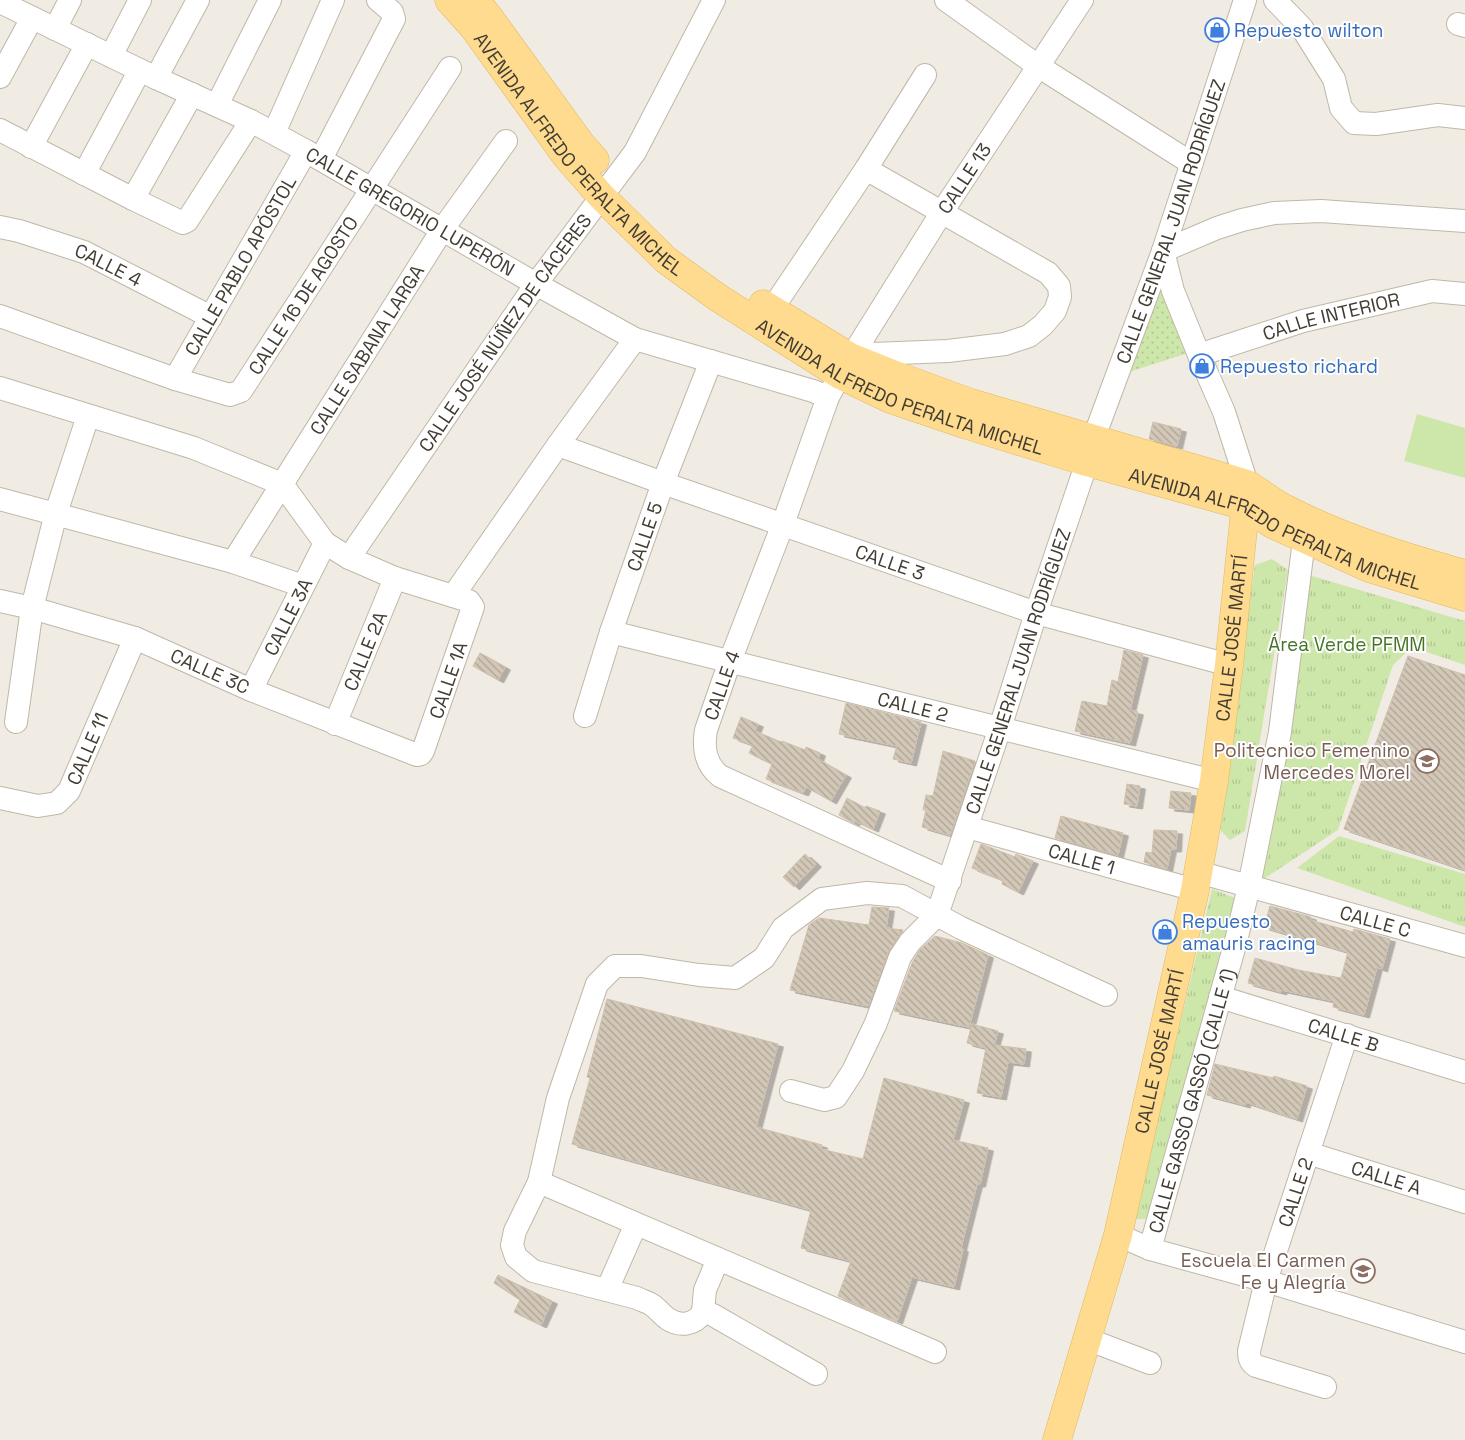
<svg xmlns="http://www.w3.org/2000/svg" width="1465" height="1440" font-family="'Space Grotesk',sans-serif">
<defs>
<pattern id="grass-dots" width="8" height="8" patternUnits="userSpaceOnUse" patternTransform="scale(1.25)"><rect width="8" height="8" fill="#cde6aa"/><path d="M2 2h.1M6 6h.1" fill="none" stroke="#b1c693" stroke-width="1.8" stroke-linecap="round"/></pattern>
<pattern id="park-tufts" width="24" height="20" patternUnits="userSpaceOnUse" patternTransform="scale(1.25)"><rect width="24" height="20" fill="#cde6aa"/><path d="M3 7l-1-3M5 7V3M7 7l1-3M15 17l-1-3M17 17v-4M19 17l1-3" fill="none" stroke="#b1c693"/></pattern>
<pattern id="building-back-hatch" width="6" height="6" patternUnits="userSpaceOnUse" patternTransform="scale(1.25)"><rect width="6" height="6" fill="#d3c8b8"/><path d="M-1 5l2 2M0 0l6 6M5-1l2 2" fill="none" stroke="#ada496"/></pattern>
<filter id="shadow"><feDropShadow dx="5.5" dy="3" stdDeviation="0" flood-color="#0004"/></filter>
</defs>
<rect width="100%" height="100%" fill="#f1ece3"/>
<!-- grass -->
<path fill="url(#grass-dots)" d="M1165,271l26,81 -71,23z"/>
<!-- park -->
<path fill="url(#park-tufts)" d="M1272,559l16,11 -43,261 -15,9 -13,-13 38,-262z
M1305,574l160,47v44l-53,-18 -19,18 -55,165 -76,50z
M1339,836l126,38v53l-168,-59z
M1212,889l23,9 -21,87 -64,234h-16z"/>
<!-- pitch -->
<path fill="#cde6aa" d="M1417,414l48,14v50l-61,-17z"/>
<!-- building -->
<path fill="url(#building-back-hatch)" stroke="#cebfab" filter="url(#shadow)" d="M1153,422l28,7 -4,17 -28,-7z
M1124,650l19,5 -13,55 8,2 -8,31 -55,-12 7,-30 25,5 5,-26 6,2z
M480,653l25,14 -7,13 -25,-14z
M1408,656l57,19v195l-121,-41z
M846,703l75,19 -10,41 -18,-4 4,-13 -58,-12z
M741,717l17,7 -3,7 26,11 1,-1 23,9 1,-3 14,6 -2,6 28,16 -15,26 -25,-14 -3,6 -37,-14 6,-15 -23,-11 4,-8 -20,-7z
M943,751l32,10 -25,74 -28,-8 4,-17h-3l3,-15 7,1z
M1127,784l13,2 -3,20 -13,-2z
M1171,791l20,2 -2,17 -20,-2z
M847,798l18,10 1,-2 14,5 -7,18 -18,-8 -1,2 -15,-8z
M1061,816l62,17 -5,22 -63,-17z
M1154,830l23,1 -1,18h-5l-4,20 -23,-7 2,-10 6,1z
M981,844l34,13 1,-3 17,7 -15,31 -16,-8 1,-4 -31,-12z
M805,854l11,10 -22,23 -11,-10z
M1270,906l41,11 -1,3 43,12 1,-3 36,10 -8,30 -5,-2 -13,48 -31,-8 1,-6 -52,-11 -1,2 -33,-9 7,-25 43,12 43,8 7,-26 -84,-25z
M872,907l17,1 -3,20 17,2 -15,22 -20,54 -78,-16 19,-65 10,-7 50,7z
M935,936l27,7 26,12 -19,72 -75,-16 18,-48 8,-13z
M607,999l171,45 -22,83 66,18 -1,4 42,10 21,-81 80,22 -11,40 35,8 -8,36h-3l-16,64 2,1 -9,38 -42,-10 -15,44 -59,-25 13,-35 -50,-13 10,-38 -239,-66 18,-66 -3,-1z
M972,1024l26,7 -4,14 32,4 -2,15 -16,-2 -7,35 -24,-4 9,-45 -19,-5z
M1215,1064l58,14 1,-2 33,10 -10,33 -52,-17v3l-38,-10z
M498,1275l54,26 -11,24 -27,-13 6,-12 -26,-17z"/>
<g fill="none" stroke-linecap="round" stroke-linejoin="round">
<!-- minor casing -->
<g stroke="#c0b7a8" stroke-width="24">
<g id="minor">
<path d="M946,0l92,66 153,97"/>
<path d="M1275,0l27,28 32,51 7,29 13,15 22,1 62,-9 27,3"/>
<path id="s1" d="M0,2l156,76 95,43 55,30 230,133 99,55 178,52 15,6"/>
<path d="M1458,24l7,2"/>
<path d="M55,29l15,-29"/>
<path d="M111,56l29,-56"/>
<path d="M0,77l32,-59"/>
<path d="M156,78l42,-78"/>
<path d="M217,105l53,-105"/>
<path d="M0,130l133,69 50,24 4,-2 64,-100"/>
<path d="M274,133l59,-133"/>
<path d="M31,147l56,-103"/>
<path d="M321,159l73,-140 -2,-7 -14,-12"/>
<path d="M84,174l56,-104"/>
<path d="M133,199l59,-105"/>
<path id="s2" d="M0,227l19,4 65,21 127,65"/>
<path d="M1163,251l54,-23 25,-8 32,-7 47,-2 144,10"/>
<path d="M1163,251l10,40 26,64 25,57 23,72"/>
<path d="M772,309l94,-140 59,-94"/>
<path id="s3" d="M0,316l175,63 55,16 11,-4 209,-323"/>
<path d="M857,348l16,6 75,-3 57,-7 24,-8 14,-11 12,-14 5,-14 -1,-11 -11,-13 -182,-104"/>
<path id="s4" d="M1199,355l104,-34 129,-30 33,3"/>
<path id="s5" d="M175,379l131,-228"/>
<path d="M0,388l194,60 88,36 43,59 24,15 46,20 74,23 4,6 -50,144 -2,3 -4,1 -166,-65 -116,-52 -103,-30 -32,-7"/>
<path id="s6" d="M1093,440l70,-189 82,-251"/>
<path id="s7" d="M558,445l105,38 373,130 193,52"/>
<path d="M0,499l233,63 70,24"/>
<path id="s8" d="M349,558l187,-274 99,-132 79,-152"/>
<path id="s9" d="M233,562l209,-332 64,-89"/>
<path d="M453,596l105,-151 77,-106"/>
<path id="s10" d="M611,632l603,149"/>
<path id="s11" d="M251,690l74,-147"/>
<path id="s12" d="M585,716l26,-84 52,-149 48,-122"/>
<path d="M16,722l16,-114 24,-95 32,-97"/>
<path id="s13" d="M335,724l60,-146"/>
<path id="s14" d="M0,798l38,8 19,-3 12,-12 66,-153"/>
<path id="s15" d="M967,827l228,63"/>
<path id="s16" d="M1198,872l267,74"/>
<path id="s17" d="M950,881l-230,-105c-15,-12 -17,-28 -14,-46l24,-69 53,-137 45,-127 12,-22 102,-163 140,-212"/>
<path id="s18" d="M1220,997l245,75"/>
<path id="s19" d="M791,1091l33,9 12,-3 17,-26 23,-48 24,-66 10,-15 27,-27 63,-187 36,-115 51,-151"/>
<path id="s20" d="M1308,1153l157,49"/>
<path d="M539,1182l396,170"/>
<path d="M1118,1235l32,14 116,32 199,61"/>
<path id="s21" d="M1150,1249l86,-308 13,-55 31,-154 24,-192"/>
<path d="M607,1290l29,-66"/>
<path d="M703,1312l2,-22 13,-31"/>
<path d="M1087,1339l63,24"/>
<path d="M816,1374l-103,-59 -10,-3c-8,13 -23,15 -35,7 -6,-4 -10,-10 -16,-14 -4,-3 -10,-4 -15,-7l-104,-27 -17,-14 -4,-12 3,-14 24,-49 19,-84 39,-114 18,-18h26l58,9 36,3 29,-20 19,-30 39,-29 45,-6 35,3 59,32 145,67"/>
<path id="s22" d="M1325,1387l-69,-21c-6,-4 -7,-8 -7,-15l17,-70 81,-246"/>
</g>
</g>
<!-- major casing -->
<g stroke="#e3b85f" stroke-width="29">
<g id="major">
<path id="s23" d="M449,0l25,28 92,128 35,40 65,64 51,37 123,78 50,24 77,26 120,37 158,44 29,19 95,43 96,29"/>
<path d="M475,0l13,16 93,128 14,16"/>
<path d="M763,304l87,53 50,20 71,26 276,81c13,8 25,18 39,25 56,29 118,48 179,65"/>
<path id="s24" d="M1057,1440l61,-205 77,-345 19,-109 15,-116 18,-174"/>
</g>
</g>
<!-- minor -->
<use href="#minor" stroke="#fff" stroke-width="22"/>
<!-- major -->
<use href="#major" stroke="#fedb8f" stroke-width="28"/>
</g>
<!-- icons -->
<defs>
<g id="shop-ring" transform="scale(1.25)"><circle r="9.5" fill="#fff" stroke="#3f7fe0" stroke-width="1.5"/><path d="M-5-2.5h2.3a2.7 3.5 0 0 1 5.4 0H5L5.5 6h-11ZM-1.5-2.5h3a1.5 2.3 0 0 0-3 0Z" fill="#3f7fe0"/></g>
<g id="school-ring" transform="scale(1.25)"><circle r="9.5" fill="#fff" stroke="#8d6e63" stroke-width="1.5"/><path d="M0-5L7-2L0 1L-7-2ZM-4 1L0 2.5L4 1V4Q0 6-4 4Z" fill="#8d6e63"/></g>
</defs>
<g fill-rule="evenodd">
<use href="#shop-ring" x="1217" y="30"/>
<use href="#shop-ring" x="1202" y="366"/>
<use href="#school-ring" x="1427" y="761"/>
<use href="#shop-ring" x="1165" y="932"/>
<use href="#school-ring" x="1363" y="1271"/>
</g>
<g text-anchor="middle" stroke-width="4" stroke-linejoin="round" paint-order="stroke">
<!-- shop labels -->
<g font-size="19" fill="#366cbe" stroke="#fff" text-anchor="start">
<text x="1234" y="37">Repuesto wilton</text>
<text x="1220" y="373">Repuesto richard</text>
<text x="1182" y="928">Repuesto<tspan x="1182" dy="22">amauris racing</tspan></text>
</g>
<!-- street labels -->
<g font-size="19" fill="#433c33" stroke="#fff">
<text dy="7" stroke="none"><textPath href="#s23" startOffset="202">AVENIDA ALFREDO PERALTA MICHEL</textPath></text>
<text dy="7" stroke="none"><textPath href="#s17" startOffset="916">CALLE 13</textPath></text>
<text dy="7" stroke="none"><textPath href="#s1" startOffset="461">CALLE GREGORIO LUPERÓN</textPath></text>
<text dy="7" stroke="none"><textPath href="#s6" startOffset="232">CALLE GENERAL JUAN RODRÍGUEZ</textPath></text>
<text dy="7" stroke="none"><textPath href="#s5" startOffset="131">CALLE PABLO APÓSTOL</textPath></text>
<text dy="7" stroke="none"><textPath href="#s2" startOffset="115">CALLE 4</textPath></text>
<text dy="7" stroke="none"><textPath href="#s3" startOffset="369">CALLE 16 DE AGOSTO</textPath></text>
<text dy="7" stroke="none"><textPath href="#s4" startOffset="138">CALLE INTERIOR</textPath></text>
<text dy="7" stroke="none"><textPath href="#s8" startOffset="274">CALLE JOSÉ NÚÑEZ DE CÁCERES</textPath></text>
<text dy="7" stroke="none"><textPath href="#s9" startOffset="251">CALLE SABANA LARGA</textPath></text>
<text dy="7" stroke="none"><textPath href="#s23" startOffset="608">AVENIDA ALFREDO PERALTA MICHEL</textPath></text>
<text dy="7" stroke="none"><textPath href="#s23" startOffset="1011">AVENIDA ALFREDO PERALTA MICHEL</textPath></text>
<text dy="7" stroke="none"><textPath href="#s12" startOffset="189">CALLE 5</textPath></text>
<text dy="7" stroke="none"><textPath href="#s7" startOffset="352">CALLE 3</textPath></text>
<text dy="7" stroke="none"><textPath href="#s11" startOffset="82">CALLE 3A</textPath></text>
<text dy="7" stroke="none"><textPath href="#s24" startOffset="822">CALLE JOSÉ MARTÍ</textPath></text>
<text dy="7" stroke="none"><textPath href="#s13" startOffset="79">CALLE 2A</textPath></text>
<text transform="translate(210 671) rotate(24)" y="7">CALLE 3C</text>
<text dy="7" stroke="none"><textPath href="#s19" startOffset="514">CALLE GENERAL JUAN RODRÍGUEZ</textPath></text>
<text transform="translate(448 680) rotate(-71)" y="7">CALLE 1A</text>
<text dy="7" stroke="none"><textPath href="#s17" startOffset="351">CALLE 4</textPath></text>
<text dy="7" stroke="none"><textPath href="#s10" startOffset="311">CALLE 2</textPath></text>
<text dy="7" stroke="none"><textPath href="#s14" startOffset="121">CALLE 11</textPath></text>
<text dy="7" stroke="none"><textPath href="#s15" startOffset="119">CALLE 1</textPath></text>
<text dy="7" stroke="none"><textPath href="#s16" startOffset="184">CALLE C</textPath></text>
<text dy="7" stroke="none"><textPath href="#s18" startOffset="129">CALLE B</textPath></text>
<text dy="7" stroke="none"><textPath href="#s24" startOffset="402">CALLE JOSÉ MARTÍ</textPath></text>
<text dy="7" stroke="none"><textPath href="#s21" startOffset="154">CALLE GASSÓ GASSÓ (CALLE 1)</textPath></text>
<text dy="7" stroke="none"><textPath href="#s20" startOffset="82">CALLE A</textPath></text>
<text dy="7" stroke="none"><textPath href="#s22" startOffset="255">CALLE 2</textPath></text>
</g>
<!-- park labels -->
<g font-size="19" fill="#467427" stroke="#fff">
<text x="1347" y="651">Área Verde PFMM</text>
</g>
<!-- education labels -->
<g font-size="19" fill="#785e54" stroke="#fff" text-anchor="end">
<text x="1410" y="757">Politecnico Femenino<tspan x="1410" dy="22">Mercedes Morel</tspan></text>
<text x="1346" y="1267">Escuela El Carmen<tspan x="1346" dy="22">Fe y Alegría</tspan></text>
</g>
</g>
</svg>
